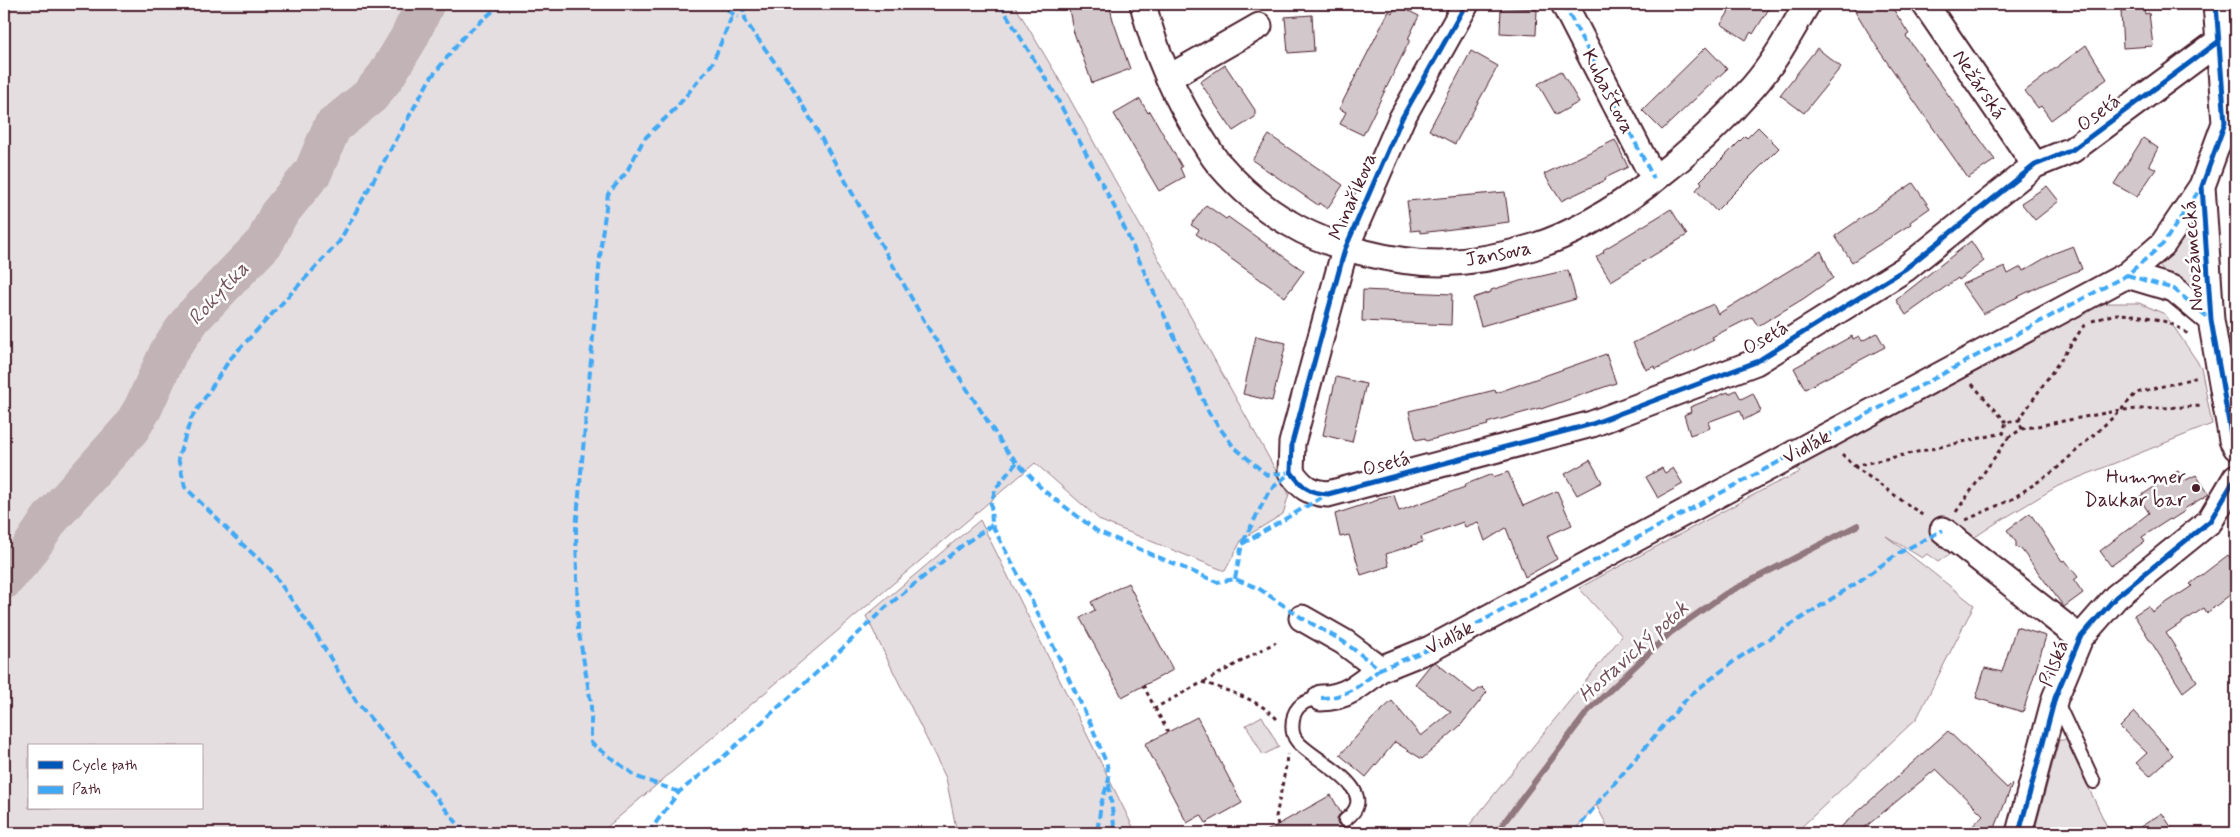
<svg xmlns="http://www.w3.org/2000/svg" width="2240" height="837" font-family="Mynerve,sans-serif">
<rect width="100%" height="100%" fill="#fff"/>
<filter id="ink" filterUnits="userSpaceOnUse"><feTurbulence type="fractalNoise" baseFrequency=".02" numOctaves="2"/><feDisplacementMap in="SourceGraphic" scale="10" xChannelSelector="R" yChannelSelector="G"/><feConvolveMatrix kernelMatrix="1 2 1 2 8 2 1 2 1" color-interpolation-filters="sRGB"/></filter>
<g filter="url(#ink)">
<!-- green -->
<path fill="#e5dee0" stroke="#987e86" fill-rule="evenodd" d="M4,4h1010l42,70 233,420 -6,20 -41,25 -17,32 -124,-50 -66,-58 -435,370h-596zM29,746h172v62h-172z
M2187,225l10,77 -38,-36z
M2106,303h33l26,11 36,53 11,57 -154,62 -65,39 -55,37 -11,-8 -5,4 -36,-22 88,69 -57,113 -122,115h-184l-15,-28 -24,28h-109l159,-197 -43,-48 193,-103 28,-13 -5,-4 275,-153z
M980,520l156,313h-179l-11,-55 -80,-162z
M1262,716l17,31 -16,8 -17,-30z
M2059,740h7l44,93h-76z"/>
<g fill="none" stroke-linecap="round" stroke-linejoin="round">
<!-- stream -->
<path stroke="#91787e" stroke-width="6" d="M1496,833l92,-122 82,-78 55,-39 133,-69"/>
<!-- river -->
<path stroke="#c1b3b6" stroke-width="39" d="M4,580l22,-25 24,-36 81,-91 12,-20 26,-57 23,-33 73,-76 13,-27 35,-43 19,-45 38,-31 16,-20 23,-38 16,-34"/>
</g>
<!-- building -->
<path fill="#d2c7cb" stroke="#4a1f2b" d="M1068,4h41l4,16 17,49 -38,14 -19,-53z
M1734,4h38l-19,30 -2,-2 -5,8 -25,-16z
M1863,4h27l19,30 -3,2 89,124 -27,18 -88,-126 -26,-43z
M1397,5l22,11 -11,23 2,1 -47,95 -23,-11 6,-12 -7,-3 50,-98 3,2z
M1501,7l36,2 -1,26 -36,-2z
M2144,9l1,5 4,-1 4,33 -30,2 -2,-37z
M1312,15l2,36 -26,2 -3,-36z
M2086,45l21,34 -56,41 -10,-14 -3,2 -13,-17z
M1706,47l21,22 -65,61 -20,-20z
M1817,48l24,19 -37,46 -24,-18z
M1471,51l27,15 -43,78 -26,-14z
M1225,65l30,45v7l-22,14 -33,-49z
M1561,71l18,31 -23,13 -18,-31z
M1140,99l8,14 2,-2 32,56 -2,1 4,9 -25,14 -45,-77z
M1758,127l21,21 -63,63 -20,-21 6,-7 -2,-2 45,-45 2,2z
M1269,135l74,50 -16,24 -8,-6 -1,2 -66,-45z
M2143,138l15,10 -9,17 7,4 -19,28 -23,-13z
M1615,140l13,27 -23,11 1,2 -45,21 -17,-27z
M1913,183l17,25 -20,14 1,2 -59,38 -17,-26z
M2047,186l12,15 -24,19 -14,-17z
M1505,192l4,30 -89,11v-3l-9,1 -4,-30z
M1206,205l20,14 2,-2 76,54 -19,26 -89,-63 3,-4 -8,-5z
M1671,209l16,26 -76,46 -15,-24 8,-5 -1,-2z
M1971,241l13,20 -25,19 -1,-2 -52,37 -10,-15z
M2073,246l9,23 -40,16 -59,29 -21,-30 43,-17 3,7 13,-7 2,4 29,-17z
M1821,251l12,27 -30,21 -45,27 -6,-9 -40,20 2,3 -58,29 -1,-3 -9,4 -13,-27 80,-39 5,10z
M1568,270l8,29 -95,27 -8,-28 18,-6v-2l29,-9z
M1363,290l89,4 -1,31 -89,-4z
M1877,333l8,14 -80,42 -11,-21 58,-32 1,3 6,-3 3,5z
M1256,336l30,7 -14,58 -29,-7z
M1606,354l10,29 -75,26 -1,-1 -53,15 1,2 -62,16 -1,-3 -9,2 -7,-29 86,-21 1,3z
M1336,377l30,7 -14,58 -29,-7z
M1736,390l5,9 12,-6 8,18 -17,9 -4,-10 -32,12 2,6 -20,7 -6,-20 7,-3 -1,-5 38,-15 1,2z
M1590,460l12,22 -25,13 -12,-21z
M1662,468l3,5 8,-5 10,16 -25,14 -12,-21z
M2178,471l6,10 12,-6 13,19 -25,15 1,2 -14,9 -1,-1 -28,18 3,4 -34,25 -11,-15 49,-38 -10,-16z
M1508,472l15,34 34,-15 15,34 -25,11 10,23 -32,18 -19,-49 -21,13 -7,-19 -13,5 -2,-5 -42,15 2,5 -37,12 3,12 -28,9 -12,-40 -9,2 -5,-23 43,-14v-2l16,-3 5,16 66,-24 -1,-2 28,-11 1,3z
M2030,513l32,48 3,-1 13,17 -4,3 9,13 -19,14 -43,-58 -5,-2v-5l-9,-12z
M2228,555l8,10v25l-29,23 -3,-5 -38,25 31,48 -14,11 -49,-77 14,-9 4,6 40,-26 -2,-2z
M1128,583l45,87 -51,27 -42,-79 15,-8 -4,-8z
M2016,627l30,9 -23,76 -47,-14 9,-30 17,4z
M1435,662l39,31 8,-6 5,5 -26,33 -39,34 -27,-17 -29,35 -26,-22 32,-36 20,-18 29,35 30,-24 -36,-28 16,-20z
M2135,712l38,43 -23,21 -14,-13 11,-10 -27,-26z
M1197,717l45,86 -36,20 -5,-8 -14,8 -42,-79z
M1948,731l59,57 4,-4 1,1 -19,48h-27l17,-18 -47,-46 -78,64h-24z
M1331,795l10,18 -4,5v5l6,5 6,-1 3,6h-89z
M2162,813l13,20h-44z"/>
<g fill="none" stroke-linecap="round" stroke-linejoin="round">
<!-- lane casing -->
<g stroke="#4a1f2b" stroke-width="16">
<path id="lane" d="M1321,698c-12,2 -22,4 -27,17 -2,8 -3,19 3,26 16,20 89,49 48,79
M2056,700l38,82"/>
</g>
<!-- street casing -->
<g stroke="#4a1f2b" stroke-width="29">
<path id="street" d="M1143,4c12,49 32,93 59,135 6,9 11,19 18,26 19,22 44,44 69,58 39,24 104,40 151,40 30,-1 64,-7 93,-16 79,-25 166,-98 220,-160 21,-24 38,-55 54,-83
M1466,4l-64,114 -57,131 -53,194 -1,29c11,15 18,21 37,22l264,-70 164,-62 149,-93 130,-104 37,-15 147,-109
M1564,4l90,175
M1925,4l110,161
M2216,4l9,119 -23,63 9,134 21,120 4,7
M1168,78l91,-52
M2127,275l47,14 37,31
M1943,530l137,108
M1302,618l42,24 36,27 50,-20 697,-374 36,-31 39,-58
M1321,698c25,0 41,-14 59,-29
M2019,833l36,-135 25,-60 36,-41 94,-76 26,-44"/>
</g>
<!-- path -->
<path stroke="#4a1f2b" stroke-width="3" stroke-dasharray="4 4" stroke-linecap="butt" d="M2092,321c9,-2 19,-7 27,-7 23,1 55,6 71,22
M1972,384l34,38
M2019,420l66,-96
M2022,429l-3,-9 -13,2 -3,11 6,4 13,-8 99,-19 82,-4
M1842,454l12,12 149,-33
M1854,466l71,51
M1956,512l53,-75
M1966,520l46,-21 42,-28 67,-61 15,-17 62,-16
M1204,682l72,-40
M1143,685l12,23 48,-26c26,10 54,16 74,37
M1155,708l13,24
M1278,825l-2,-8 10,-51 1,-12"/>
<!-- lane -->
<use href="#lane" stroke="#fff" stroke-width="12"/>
<!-- street -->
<use href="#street" stroke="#fff" stroke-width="25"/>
<!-- quiet -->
<path stroke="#3fa9f5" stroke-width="4" stroke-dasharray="8 4" stroke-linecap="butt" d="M717,4l21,13
M742,4l4,18 47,66 137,243 76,119 37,40 54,41 120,51 18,-3 23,9 44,30 42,24 36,27 50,-20 697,-374 36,-31 39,-58
M1000,4l52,85 65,123 92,201 24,33 34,29 24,-3 -22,19 -27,53
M1564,4l90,175
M2127,275l47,14 37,31
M1017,462l-21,26 -5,15 1,22 38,72 62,130 15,38 2,14 -8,25 -4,29
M1235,579l7,-35 84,-49
M1321,698c25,0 41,-14 59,-29
M1109,784l6,49
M679,792l-42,-15 -46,-34v-40l-13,-75 -2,-99 26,-294 6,-41 18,-21 18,-34 32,-31 36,-44 21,-50
M463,833l-1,-4 -106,-128 -39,-65 -47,-67 -28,-25 -57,-57 -7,-29 13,-39 39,-60 109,-117 91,-163 34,-43 37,-32
M648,833l31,-41 42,-33 104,-94 60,-57 79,-64 28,-19
M1574,833l26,-33 89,-104 48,-37 118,-75 44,-31 44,-23"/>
<!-- cycleway casing -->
<g stroke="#fff" stroke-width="8">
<path id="cycleway" d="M1466,4l-64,114 -57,131 -53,194 -1,29c11,15 18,21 37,22l264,-70 164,-62 149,-93 130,-104 37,-15 147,-109
M2216,4l9,119 -23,63 9,134 21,120 4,7
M2019,833l36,-135 25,-60 36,-41 94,-76 26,-44"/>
</g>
<!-- cycleway -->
<use href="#cycleway" stroke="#0057b8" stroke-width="5"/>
</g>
</g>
<!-- markers -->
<circle fill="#4a1f2b" stroke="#fff" stroke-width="2" cx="2196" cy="488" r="5"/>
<g text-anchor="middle" stroke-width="5" stroke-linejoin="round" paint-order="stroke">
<!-- street labels -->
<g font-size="20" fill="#4a1f2b" stroke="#fff">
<text transform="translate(1980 84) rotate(56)" y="7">Nežárská</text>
<text transform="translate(1609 91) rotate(63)" y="7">Kubaštova</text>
<text transform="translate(2098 112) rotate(-37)" y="7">Osetá</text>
<text transform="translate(1352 196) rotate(-67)" y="7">Minaříkova</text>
<text transform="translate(1498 253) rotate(-11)" y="7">Jansova</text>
<text transform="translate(2192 256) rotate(-94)" y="7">Novozámecká</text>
<text transform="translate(1765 337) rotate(-30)" y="7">Osetá</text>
<text transform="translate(1806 446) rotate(-28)" y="7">Vidlák</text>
<text transform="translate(1386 463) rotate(-15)" y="7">Osetá</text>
<text transform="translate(1449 637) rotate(-27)" y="7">Vidlák</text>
<text transform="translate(2053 663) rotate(-68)" y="7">Pilská</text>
</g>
<!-- poi labels -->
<g font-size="20" fill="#4a1f2b" stroke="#fff" text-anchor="end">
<text x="2186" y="483">Hummer<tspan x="2186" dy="23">Dakkar bar</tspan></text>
</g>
<!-- water labels -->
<g font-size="21" font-style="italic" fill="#74535c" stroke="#fff">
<text transform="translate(218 293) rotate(-47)" y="7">Rokytka</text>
<text transform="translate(1633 651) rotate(-42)" y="7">Hostavický potok</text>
</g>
</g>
<!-- margin -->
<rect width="2240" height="837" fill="none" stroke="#fff" stroke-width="20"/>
<rect x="10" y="10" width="2220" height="817" fill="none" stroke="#4a1f2b" stroke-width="2" filter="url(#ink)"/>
<!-- legend -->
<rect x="28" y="744" width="175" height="65" fill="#ffffff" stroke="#b7a5aa"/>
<rect x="38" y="761" width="25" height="8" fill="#0057b8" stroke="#b7a5aa"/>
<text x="72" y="770" font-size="15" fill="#4a1f2b">Cycle path</text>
<rect x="38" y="786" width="25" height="8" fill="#3fa9f5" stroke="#b7a5aa"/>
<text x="72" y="794" font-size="15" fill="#4a1f2b">Path</text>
</svg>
